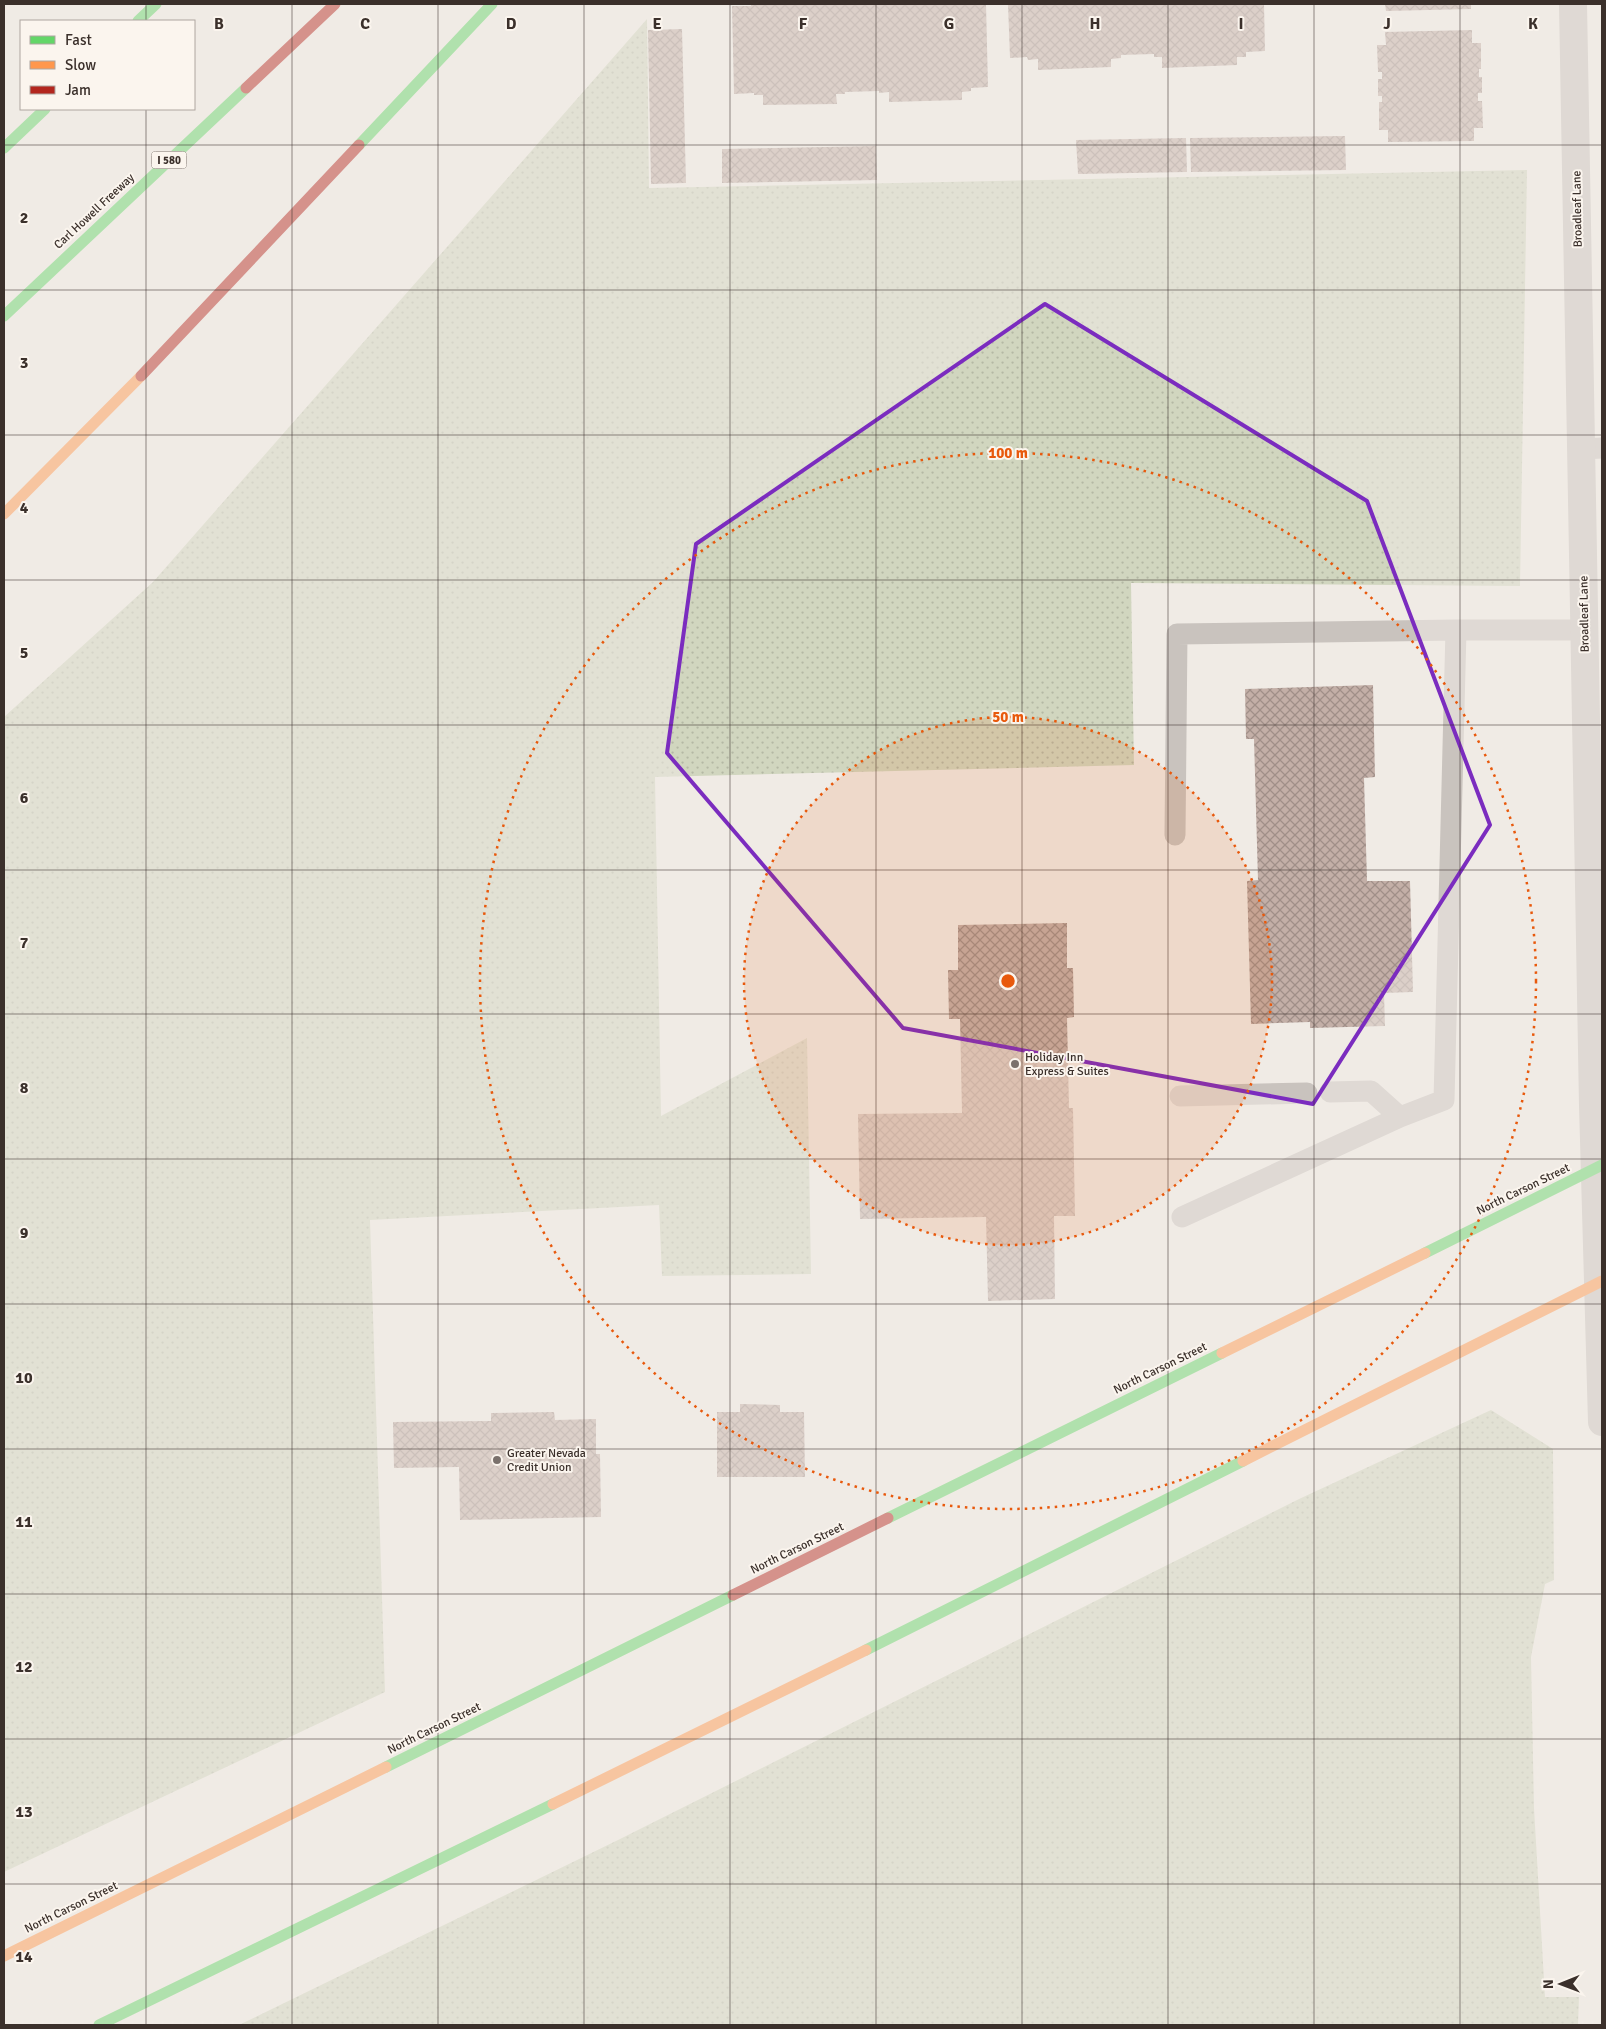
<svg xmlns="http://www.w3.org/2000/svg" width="1606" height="2029" font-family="Signika,sans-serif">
<defs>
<pattern id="grass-dots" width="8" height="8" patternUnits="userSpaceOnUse" patternTransform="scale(1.25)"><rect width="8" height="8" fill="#d1d6bf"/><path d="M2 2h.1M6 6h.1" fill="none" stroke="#b4b8a4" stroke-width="1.8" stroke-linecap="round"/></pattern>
<pattern id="building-cross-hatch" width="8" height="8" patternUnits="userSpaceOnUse" patternTransform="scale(1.25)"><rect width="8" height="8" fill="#c3afa7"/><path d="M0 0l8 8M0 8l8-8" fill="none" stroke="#a08f88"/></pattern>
</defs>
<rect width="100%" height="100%" fill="#f0ebe5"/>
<!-- grass -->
<path fill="url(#grass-dots)" d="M647,19l2,169 878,-18 -7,416 -389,-3 3,182 -479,12 6,339 146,-78 4,236 -149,2 -3,-71 -289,15 15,472 -381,180v-1155l149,-135z
M1491,1410l62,39 1,131 -9,4 -14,73 3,151 11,189h34l-1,28h-1339l379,-185 681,-341z"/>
<!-- building -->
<path fill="url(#building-cross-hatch)" d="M751,4h235l2,83 -17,1v3l-9,1v8l-73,2v-10l-10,1v-2l-34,1v2h-9l1,10 -74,1v-10h-9v-2l-20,1 -2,-88h19z
M1008,4h256l1,47 -19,1v5h-9v8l-75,3v-11h-8v-3l-33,1v3l-10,1v8l-73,3v-11l-10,1 -1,-3 -17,1z
M1385,4h86v5l-85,2z
M682,29l4,154 -35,1 -3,-154z
M1472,30v13h9v26h-2v8h3v16h-4v8h4l1,27h-9v13l-86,1v-12h-9v-28h3v-6h-4v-17h4v-7h-4l-1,-27h9l-1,-13z
M1345,136l1,34 -155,2 -1,-34z
M1186,138l1,34 -109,2 -2,-34z
M876,146l1,34 -155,3v-34z
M1373,685l2,92 -11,1 3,103h43l3,111 -29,1 1,33 -75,2v-6l-59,2 -4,-143 11,-1 -4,-141h-8l-1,-50z
M1067,923v45h6l1,49 -7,1 2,90h4l2,108h-21l1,83 -67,2 -2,-84 -126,2 -2,-105 104,-1 -2,-94h-11l-1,-49h10v-45z
M740,1404l40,1v7h24l1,65h-88v-65h23z
M554,1412l1,8 41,-1v35h4l1,63 -141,3 -1,-53 -65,1 -1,-46 98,-1v-8z"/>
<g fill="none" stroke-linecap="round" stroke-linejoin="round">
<!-- lane -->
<path stroke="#c9c3be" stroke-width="21" d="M1581,449l21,-1
M1456,630h129
M1175,835l2,-201 279,-4 -12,470 -44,17 -218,100
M1330,1092l41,-1 29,26
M1180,1096l127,-3"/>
<!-- street -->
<path stroke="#c9c3be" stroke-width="28" d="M1573,4l20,1101 9,317"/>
<!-- fast -->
<path stroke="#63d668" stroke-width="11" d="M138,21l18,-17
M359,145l133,-141
M4,148l41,-39
M4,316l242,-228
M1425,1253l177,-88
M888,1518l334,-165
M866,1650l377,-189
M386,1767l347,-172
M99,2025l454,-221"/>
<!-- slow -->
<path stroke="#ff974d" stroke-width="11" d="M4,514l137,-138
M1222,1353l203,-100
M1243,1461l359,-180
M553,1804l313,-154
M4,1956l382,-189"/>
<!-- jam -->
<path stroke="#b3261e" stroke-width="11" d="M246,88l89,-84
M141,376l218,-231
M733,1595l155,-77"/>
</g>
<!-- marked area -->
<path d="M0 0H1606V2029H0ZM1045,304l322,197 123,324 -177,279 -410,-76 -236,-275 29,-209z" fill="#f0ebe5" fill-opacity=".55" fill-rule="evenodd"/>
<path fill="none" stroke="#7b2cbf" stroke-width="4" stroke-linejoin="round" d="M1045,304l322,197 123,324 -177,279 -410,-76 -236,-275 29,-209z"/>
<!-- grid -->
<path fill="none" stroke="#3b302b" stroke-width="1" stroke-opacity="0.55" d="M146,4v17M292,4v2021M438,4v2021M584,4v2021M730,4v2021M876,4v2021M1022,4v2021M1168,4v2021M1314,4v2021M1460,4v2021M146,109v1916M4,145h1598M4,290h1598M4,435h1598M4,580h1598M4,725h1598M4,870h1598M4,1014h1598M4,1159h1598M4,1304h1598M4,1449h1598M4,1594h1598M4,1739h1598M4,1884h1598"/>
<!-- distance rings -->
<circle cx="1008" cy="981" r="264" fill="#e8590c" fill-opacity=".12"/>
<g fill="none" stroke="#e8590c" stroke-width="2.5" stroke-dasharray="2.5 5">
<circle cx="1008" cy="981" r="264"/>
<circle cx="1008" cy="981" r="528"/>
</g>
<!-- markers -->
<g fill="#7a716c" stroke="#fbf5ee" stroke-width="2">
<circle cx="1015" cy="1064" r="5"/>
<circle cx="497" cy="1460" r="5"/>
</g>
<g text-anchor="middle" stroke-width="4" stroke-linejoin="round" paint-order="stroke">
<!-- shield labels -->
<rect fill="#fbf5ee" stroke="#756b66" stroke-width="1" x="151.5" y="151.5" width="35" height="17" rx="4"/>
<g font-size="11" font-weight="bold" fill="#3b302b">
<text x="169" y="164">I 580</text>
</g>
<!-- street labels -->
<g font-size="12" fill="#3b302b" stroke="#fbf5ee">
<text transform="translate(1577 209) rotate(-91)" y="4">Broadleaf Lane</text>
<text transform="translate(94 211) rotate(-43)" y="4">Carl Howell Freeway</text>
<text transform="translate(1584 614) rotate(-91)" y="4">Broadleaf Lane</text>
<text transform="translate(1523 1189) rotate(-26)" y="4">North Carson Street</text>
<text transform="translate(1160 1368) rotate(-26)" y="4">North Carson Street</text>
<text transform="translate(797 1548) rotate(-26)" y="4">North Carson Street</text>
<text transform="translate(434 1728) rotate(-26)" y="4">North Carson Street</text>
<text transform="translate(71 1907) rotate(-26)" y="4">North Carson Street</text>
</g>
<!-- poi labels -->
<g font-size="12" fill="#3b302b" stroke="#fbf5ee" text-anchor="start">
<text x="1025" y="1061">Holiday Inn<tspan x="1025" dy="14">Express &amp; Suites</tspan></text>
<text x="507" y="1457">Greater Nevada<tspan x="507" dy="14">Credit Union</tspan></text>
</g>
</g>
<g font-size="16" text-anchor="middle" font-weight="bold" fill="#3b302b" stroke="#fbf5ee" stroke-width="4" stroke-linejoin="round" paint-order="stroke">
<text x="219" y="29">B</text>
<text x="365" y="29">C</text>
<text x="511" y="29">D</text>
<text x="657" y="29">E</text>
<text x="803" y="29">F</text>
<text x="949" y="29">G</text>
<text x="1095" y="29">H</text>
<text x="1241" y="29">I</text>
<text x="1387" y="29">J</text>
<text x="1533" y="29">K</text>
<text x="24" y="223">2</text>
<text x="24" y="368">3</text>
<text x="24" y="513">4</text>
<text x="24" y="658">5</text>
<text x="24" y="803">6</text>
<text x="24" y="948">7</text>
<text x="24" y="1093">8</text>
<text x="24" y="1238">9</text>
<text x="24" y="1383">10</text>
<text x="24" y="1527">11</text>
<text x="24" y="1672">12</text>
<text x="24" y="1817">13</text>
<text x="24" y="1962">14</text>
</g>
<circle cx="1008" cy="981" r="8" fill="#e8590c" stroke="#fbf5ee" stroke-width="2.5"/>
<g font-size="15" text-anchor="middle" font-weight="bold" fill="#e8590c" stroke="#fbf5ee" stroke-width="4" stroke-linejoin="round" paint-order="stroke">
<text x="1008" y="458">100 m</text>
<text x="1008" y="722">50 m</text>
</g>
<!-- border -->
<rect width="1606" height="2029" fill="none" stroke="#3b302b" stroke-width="10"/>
<!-- legend -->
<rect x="20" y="20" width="175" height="90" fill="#fbf5ee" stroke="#aea6a0"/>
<rect x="30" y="36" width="25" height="8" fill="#63d668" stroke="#aea6a0"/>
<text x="65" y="45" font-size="15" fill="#3b302b">Fast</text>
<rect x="30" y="61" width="25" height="8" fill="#ff974d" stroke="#aea6a0"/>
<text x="65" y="70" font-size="15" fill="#3b302b">Slow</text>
<rect x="30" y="86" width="25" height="8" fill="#b3261e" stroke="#aea6a0"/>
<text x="65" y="95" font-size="15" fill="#3b302b">Jam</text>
<!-- north arrow -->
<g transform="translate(1561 1984) rotate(269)" stroke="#fbf5ee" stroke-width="4" paint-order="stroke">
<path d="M0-4L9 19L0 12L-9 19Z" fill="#3b302b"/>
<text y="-8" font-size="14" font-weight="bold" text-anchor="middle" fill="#3b302b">N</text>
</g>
</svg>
